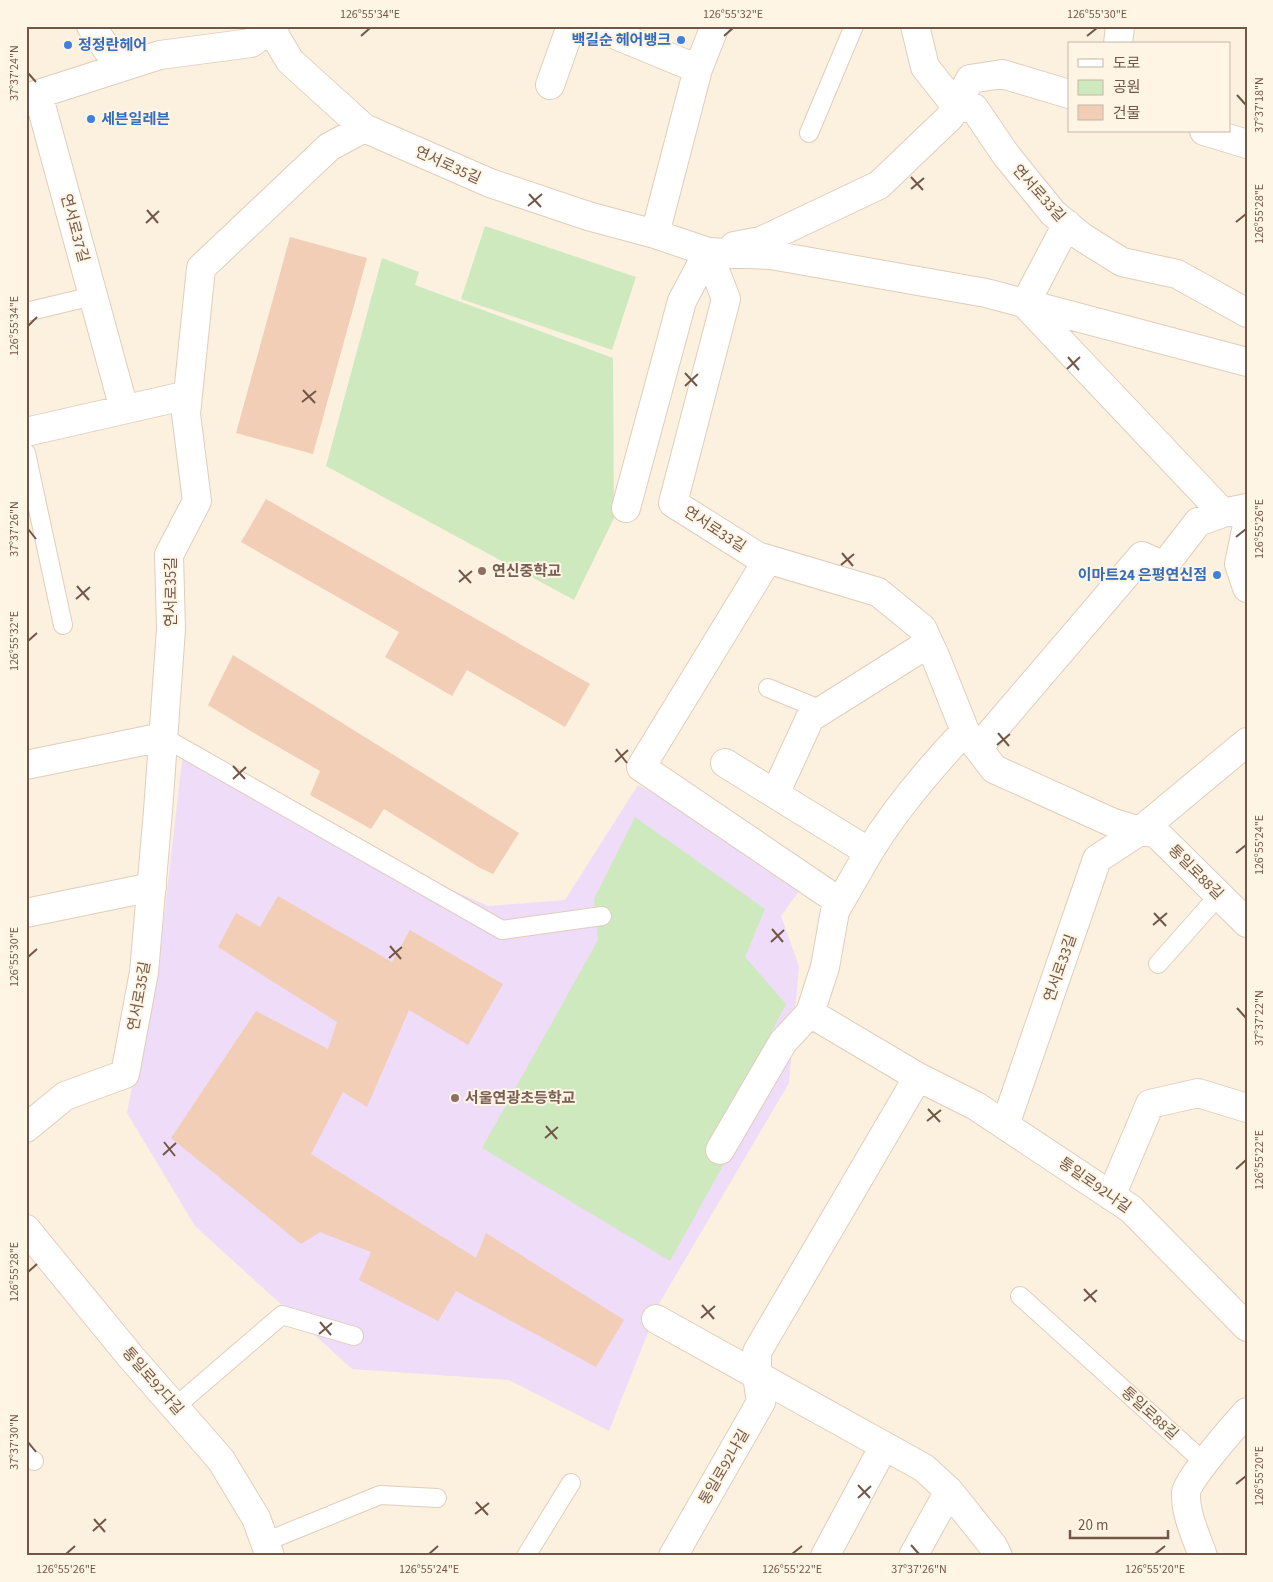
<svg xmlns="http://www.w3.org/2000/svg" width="1273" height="1582" font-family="'Source Sans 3','Noto Sans KR',sans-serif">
<rect width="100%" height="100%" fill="#fcf1df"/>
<!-- education -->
<path fill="#eedcf8" d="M184,743l139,90 165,73 77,-6 73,-115 169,95 -26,36 18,50 -10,117 -129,219 -51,129 -100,-51 -157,-11 -157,-143 -68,-113 37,-195z"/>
<!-- green -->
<path fill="#cfe9be" d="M485,226l151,51 -24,73 -151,-51z
M382,258l37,14 -4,13 198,73 1,160 -40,82 -248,-134z
M635,817l130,92 -20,48 41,47 -76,147 15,11 -55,99 -188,-113 116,-208 -4,-41z"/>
<!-- building -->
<path fill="#f2ceb6" d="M290,237l77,21 -54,196 -77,-21z
M266,499l324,185 -25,43 -98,-57 -15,26 -67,-39 14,-25 -158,-90z
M233,655l286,178 -26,41 -13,-6 -96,-59 -13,20 -61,-34 10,-24 -73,-42 -39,-24z
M278,896l114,66 18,-32 93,54 -35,61 -59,-35 -42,97 -24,-15 -32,62 165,104 10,-25 138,87 -28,47 -140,-76 -18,30 -79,-41 12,-28 -51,-20 -19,12 -130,-106 85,-127 72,38 9,-27 -119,-75 18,-34 24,14z"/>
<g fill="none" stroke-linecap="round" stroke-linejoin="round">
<!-- service casing -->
<g stroke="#e0cdbb" stroke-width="20">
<path id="service" d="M809,133l45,-107
M26,312l67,-16
M26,453l37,172
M768,688l54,22
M163,737l339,193 100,-14
M1158,964l61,-69
M1020,1296l185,167
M175,1407l107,-92 72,21
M26,1455l8,6
M265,1542l115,-47 57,3
M526,1556l45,-73"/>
</g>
<!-- minor casing -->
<g stroke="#e0cdbb" stroke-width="30">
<path id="minor" d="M91,26l29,42
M594,26l104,43
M915,26l10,41 31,39 18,2 32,47 47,58 29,24 40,25 55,12 70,39
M271,29l19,32 74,67 126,55 98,33 67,18 53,18 63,3 215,38 261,69
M1118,44l2,-18
M550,85l21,-59
M38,94l86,315
M26,98l134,-43 91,-12 24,-17
M1204,131l43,13
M1067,224l-42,80 198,209
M655,234l43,-165 17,-43
M734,246l27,-5 118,-56 71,-68 20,-38 32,-5 67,20
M26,432l162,-37
M626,508l56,-207 26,-49 18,47 -53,204 84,53 121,36 44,36 13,28 30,75 29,38 117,53 29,9 16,2 91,90
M1247,525l-8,39 8,24
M768,559l-127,208 199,135
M929,643l-119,75 -35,76 94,58c27,-44 61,-84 96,-121
M978,748l164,-192 22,10 34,-44 25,-9 24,-5
M725,763l50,31
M26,765l137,-28
M26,913l126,-26
M810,1013l108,64 58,29 155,103 116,118
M1005,1125l92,-266 43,-28 107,-89
M26,1128l39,-32 60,-22 19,-102 14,-161 13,-182 -2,-74 28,-54 -11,-87 15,-146 128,-121 35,-19
M720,1150l63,-108 27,-29 15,-46 10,-56 34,-59
M1111,1196l39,-92 48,-11 49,15
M26,1229l105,128 90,103 35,58 14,38
M656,1319l268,149 25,23 44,55 5,10
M673,1556l88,-154 -4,-26v-24l161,-275
M825,1556l59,-110
M913,1556l36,-65
M1203,1556c-7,-20 -18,-42 -17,-64 1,-12 50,-68 61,-80"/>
</g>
<!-- service -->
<use href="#service" stroke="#fff" stroke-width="18"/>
<!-- minor -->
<use href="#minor" stroke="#fff" stroke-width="28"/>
</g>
<!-- ticks -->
<path fill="none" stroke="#725747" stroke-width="2" d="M361,36l9,-8M724,36l9,-8M1087,36l10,-8M28,73l8,9M1237,95l9,10M911,177l12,13M911,189l13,-11M529,194l12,13M528,206l14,-12M147,210l11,13M1236,222l10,-8M146,223l13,-12M28,326l9,-9M1068,357l11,13M1067,369l13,-12M685,373l12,13M685,386l13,-12M303,390l12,13M302,402l14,-11M28,529l8,10M1236,537l10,-8M842,553l11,13M841,565l13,-11M459,570l12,13M459,582l13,-11M77,586l12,14M76,599l14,-12M28,641l9,-8M998,733l11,13M997,745l13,-11M616,749l11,14M615,762l13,-12M233,766l12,13M233,779l13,-12M1236,853l10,-8M1154,913l12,13M1153,925l14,-12M772,929l11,13M771,942l13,-12M390,946l11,13M28,957l9,-8M389,958l13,-11M1237,1008l9,10M928,1109l12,13M927,1121l14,-11M546,1126l11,13M545,1138l13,-11M164,1142l11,14M163,1155l13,-12M1236,1169l10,-9M28,1272l9,-8M1084,1289l12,13M1084,1301l13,-11M702,1305l12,14M701,1318l14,-12M320,1322l11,13M319,1334l13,-11M28,1442l8,10M1236,1484l10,-8M858,1485l12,13M858,1498l13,-12M476,1502l12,13M475,1514l14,-11M94,1519l11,13M93,1531l13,-12M911,1545l8,9M66,1554l9,-8M429,1554l9,-8M792,1554l10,-8M1155,1554l10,-8"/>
<!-- markers -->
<g fill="#3f7fe0" stroke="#fff5e5" stroke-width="2">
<circle cx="681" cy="40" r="5"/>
<circle cx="68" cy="45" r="5"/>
<circle cx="91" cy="119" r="5"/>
<circle cx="1217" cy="575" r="5"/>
</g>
<g fill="#8d6e63" stroke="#fff5e5" stroke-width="2">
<circle cx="482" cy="571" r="5"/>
<circle cx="455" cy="1098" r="5"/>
</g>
<g text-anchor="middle" stroke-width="4" stroke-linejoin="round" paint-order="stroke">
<!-- shop labels -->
<g font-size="15" font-weight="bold" fill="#366cbe" stroke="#fff5e5" text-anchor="end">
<text x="671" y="45">백길순 헤어뱅크</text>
<text x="78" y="50" text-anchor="start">정정란헤어</text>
<text x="101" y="124" text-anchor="start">세븐일레븐</text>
<text x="1207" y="580">이마트24 은평연신점</text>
</g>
<!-- street labels -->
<g font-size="15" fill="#725747" stroke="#fff5e5">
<text transform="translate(448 165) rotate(24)" y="5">연서로35길</text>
<text transform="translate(1039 193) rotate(48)" y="5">연서로33길</text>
<text transform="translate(75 228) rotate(75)" y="5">연서로37길</text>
<text transform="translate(715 529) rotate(33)" y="5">연서로33길</text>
<text transform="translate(171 592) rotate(-90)" y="5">연서로35길</text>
<text transform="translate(1196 872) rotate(45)" y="5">통일로88길</text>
<text transform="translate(1060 968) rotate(-71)" y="5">연서로33길</text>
<text transform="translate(139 996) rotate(-80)" y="5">연서로35길</text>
<text transform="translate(1095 1185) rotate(35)" y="5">통일로92나길</text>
<text transform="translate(153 1381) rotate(49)" y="5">통일로92다길</text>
<text transform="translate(1150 1413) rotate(42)" y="5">통일로88길</text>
<text transform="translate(724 1467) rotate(-60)" y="5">통일로92나길</text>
</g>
<!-- education labels -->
<g font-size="15" font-weight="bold" fill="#785e54" stroke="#fff5e5" text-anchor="start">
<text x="492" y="576">연신중학교</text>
<text x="465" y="1103">서울연광초등학교</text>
</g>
</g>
<!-- border -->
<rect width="1273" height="1582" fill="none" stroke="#fff5e5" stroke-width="55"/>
<!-- legend -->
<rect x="1068" y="42" width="162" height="90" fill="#fff5e5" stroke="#c7b6a6"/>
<rect x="1078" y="59" width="25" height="8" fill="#ffffff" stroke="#c7b6a6"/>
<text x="1113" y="68" font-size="15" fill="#725747">도로</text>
<rect x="1078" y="80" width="25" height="15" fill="#cfe9be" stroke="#c7b6a6"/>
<text x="1113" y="92" font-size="15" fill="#725747">공원</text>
<rect x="1078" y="105" width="25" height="15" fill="#f2ceb6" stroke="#c7b6a6"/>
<text x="1113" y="118" font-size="15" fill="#725747">건물</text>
<!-- scale -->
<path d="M1070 1530v8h98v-8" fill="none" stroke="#725747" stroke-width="2.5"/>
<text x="1078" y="1530" font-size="15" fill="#725747" stroke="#fff5e5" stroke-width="4" paint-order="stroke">20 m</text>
<rect x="28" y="28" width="1218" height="1526" fill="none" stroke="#725747" stroke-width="2"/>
<g font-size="12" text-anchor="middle" fill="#725747">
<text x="370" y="18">126°55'34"E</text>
<text x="733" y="18">126°55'32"E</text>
<text x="1097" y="18">126°55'30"E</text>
<text transform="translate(14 73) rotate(-90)" y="4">37°37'24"N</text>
<text transform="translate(1259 105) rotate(-90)" y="4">37°37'18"N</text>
<text transform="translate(1259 214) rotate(-90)" y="4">126°55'28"E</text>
<text transform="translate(14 326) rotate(-90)" y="4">126°55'34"E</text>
<text transform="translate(1259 529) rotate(-90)" y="4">126°55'26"E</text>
<text transform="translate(14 529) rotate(-90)" y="4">37°37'26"N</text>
<text transform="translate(14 641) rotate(-90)" y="4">126°55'32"E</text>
<text transform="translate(1259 845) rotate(-90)" y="4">126°55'24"E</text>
<text transform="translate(14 957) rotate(-90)" y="4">126°55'30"E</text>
<text transform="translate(1259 1018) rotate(-90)" y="4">37°37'22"N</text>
<text transform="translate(1259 1160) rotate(-90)" y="4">126°55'22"E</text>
<text transform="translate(14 1272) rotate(-90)" y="4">126°55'28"E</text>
<text transform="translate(14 1442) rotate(-90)" y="4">37°37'30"N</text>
<text transform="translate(1259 1476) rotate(-90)" y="4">126°55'20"E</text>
<text x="66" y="1573">126°55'26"E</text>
<text x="429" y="1573">126°55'24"E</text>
<text x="792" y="1573">126°55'22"E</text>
<text x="919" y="1573">37°37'26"N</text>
<text x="1155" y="1573">126°55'20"E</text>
</g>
</svg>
